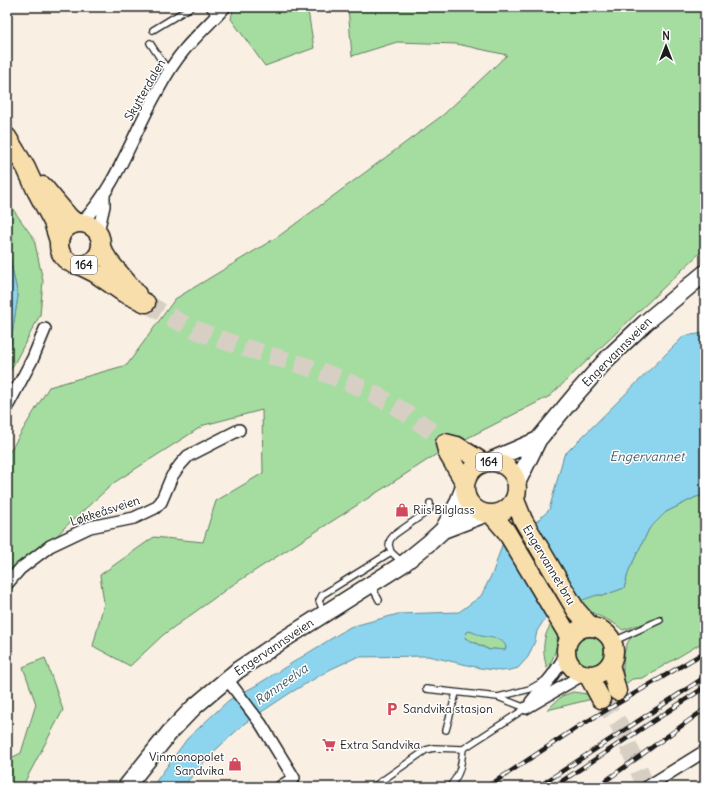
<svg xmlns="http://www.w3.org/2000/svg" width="712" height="794" font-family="Delius,sans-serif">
<rect width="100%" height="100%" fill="#f9efe2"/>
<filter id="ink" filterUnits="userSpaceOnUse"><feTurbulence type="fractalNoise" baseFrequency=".025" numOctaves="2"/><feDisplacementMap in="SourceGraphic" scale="8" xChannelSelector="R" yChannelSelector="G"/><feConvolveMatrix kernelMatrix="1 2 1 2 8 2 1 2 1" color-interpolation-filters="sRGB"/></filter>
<g filter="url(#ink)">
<!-- green -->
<path fill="#a5dda1" stroke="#607c5e" d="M236,7h77l-5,4 6,37 -49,18 -34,-47 2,-9z
M348,7h357v241l-155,148 -110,56 -209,134 -68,49 -33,31 -37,-20 11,-43 -4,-28 54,-38 49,5 13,-41 47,-28 -1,-63 -58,15 -89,57 -50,45 -53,58 -5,14v-143l42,-69 78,-22 48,-66 104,-63 164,-121 64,-60 -50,-11 -60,-2 -45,14z
M7,201l27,38 9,42 -3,34 -33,62v-20l2,-3 9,-58 -11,-51z
M705,495v146l-62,37 -11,1 -9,7c0,-13 -2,-40 9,-49 2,-2 6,-4 8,-5l-2,-7 -15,5c-4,-3 -9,-7 -13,-9 -16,-8 -19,-6 -30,-21l17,-5h8l19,-7 5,-18 20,-41 17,-17 30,-15z
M553,622c1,3 3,6 4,9 2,11 -3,29 -10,37 -5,-15 -5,-33 6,-46z
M469,631l32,9 4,3 1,4 -1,3 -12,-1 -3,1 -25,-12 1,-5z
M576 651a14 14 0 1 1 28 0a14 14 0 1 1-28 0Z
M45,658l18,52 -41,77h-15v-27l14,-7 15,-49 -13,-37z
M573,692l14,2 5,5 -45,11 15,-14z"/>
<!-- water -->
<path fill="#8dd5ee" stroke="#608b9a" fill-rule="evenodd" d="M7,245l11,51 -9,58 -2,3z
M705,333v162l-9,2 -30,15 -17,17 -20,41 -5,18 -19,7h-8l-34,12 -19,13 -7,11 -2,10 -7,16 -10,11 -7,2 -10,1 -21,-3 -52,-12 -71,1 -26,12 -41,24 -45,30 -36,33 -26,31h-31l35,-48 42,-39 26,-14 95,-59 48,-13 61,-2 22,-16 12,-24 9,-27 18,-8 29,-27 15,-55 120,-119zM469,631c4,1 8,3 12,5 9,2 22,1 25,11l-1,3 -12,-1 -4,1 -24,-12 1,-5z"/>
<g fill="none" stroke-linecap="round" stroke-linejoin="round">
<!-- primary-tunnel -->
<path stroke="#d8cfc4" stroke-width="18" stroke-dasharray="18 9" stroke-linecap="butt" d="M146,303c20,12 41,24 63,32 46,18 95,28 141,48 35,15 67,35 95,60
M601,699l18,25 27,63"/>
<!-- service casing -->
<g stroke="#1c1c1c" stroke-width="8">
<path id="service" d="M209,7l7,10
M153,30l38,-23
M150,43l19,29
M402,562l-11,-10 -2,-7 1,-5 4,-5 34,-24 2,-3v-5
M371,585l8,15
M324,613l-5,-12 3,-6 69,-43
M612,642l48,-22
M426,689l72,8 28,11
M498,697l32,-8 14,-8
M446,730l10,-37
M373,787l53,-37 8,-2 29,1 63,-41
M449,787c12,-13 12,-22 14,-38"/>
</g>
<!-- minor casing -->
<g stroke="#1c1c1c" stroke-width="14">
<path id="minor" d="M81,223c34,-33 52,-89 76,-131 8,-15 17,-30 28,-43 13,-15 27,-28 40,-42
M98,232l6,-26v-9
M7,407l26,-49 12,-29
M7,584l13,-15 30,-23 40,-19 44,-9 21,-10 6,-6 11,-26 8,-11 8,-9 51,-26
M227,679l34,45 33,54 -14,9
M531,702l21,-26 14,-21
M526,708l58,-34
M647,787l58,-36"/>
</g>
<!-- secondary casing -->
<g stroke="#1c1c1c" stroke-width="19">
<path id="secondary" d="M487,462l51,-22
M517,483l21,-43 39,-47 31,-35 37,-35 60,-50
M443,530l42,-16
M126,787l44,-55 24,-25 44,-37 48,-32 117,-74 27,-22 13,-12 14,-25 7,-18"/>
</g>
<!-- primary casing -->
<g stroke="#1c1c1c" stroke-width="21">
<path id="primary" d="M7,137l19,31 10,22 17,32 6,19
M43,186l26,31 7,6
M59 244a21 21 0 1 1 42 0a21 21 0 1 1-42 0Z
M101,248l8,13 28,33
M81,266l14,7 29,20 22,10
M465 488a26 26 0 1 1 52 0a26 26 0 1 1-52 0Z
M465,483l-17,-29 -3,-11 12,3 27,17
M515,500l8,20 53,90 15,17
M492,515l14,16 64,107
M566 651a24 24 0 1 1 48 0a24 24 0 1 1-48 0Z
M610,664l7,27
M588,675l13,24"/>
</g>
<!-- service -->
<use href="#service" stroke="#fff" stroke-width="5.5"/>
<!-- minor -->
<use href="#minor" stroke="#fff" stroke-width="11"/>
<!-- secondary -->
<use href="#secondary" stroke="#fff" stroke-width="16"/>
<!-- primary -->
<use href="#primary" stroke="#f8deab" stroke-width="18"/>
<!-- rail casing -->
<g stroke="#1c1c1c" stroke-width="4.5">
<path id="rail" d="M487,787l89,-59 129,-76
M538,787l167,-110
M553,787l152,-100
M597,787l108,-78"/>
</g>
<!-- rail -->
<use href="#rail" stroke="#fff" stroke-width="3" stroke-dasharray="9" stroke-linecap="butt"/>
</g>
</g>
<!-- icons -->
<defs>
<g id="shop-bare" transform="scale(1.08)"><path d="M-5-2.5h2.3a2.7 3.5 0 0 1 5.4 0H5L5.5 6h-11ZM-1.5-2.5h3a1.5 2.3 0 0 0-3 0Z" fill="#d1495b" stroke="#fff" stroke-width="2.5" paint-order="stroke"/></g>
<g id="parking-bare" transform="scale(1.08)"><path d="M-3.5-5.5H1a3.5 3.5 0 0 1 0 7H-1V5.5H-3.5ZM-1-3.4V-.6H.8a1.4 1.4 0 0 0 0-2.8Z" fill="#d1495b" stroke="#fff" stroke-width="2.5" paint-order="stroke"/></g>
<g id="supermarket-bare" transform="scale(1.08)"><path d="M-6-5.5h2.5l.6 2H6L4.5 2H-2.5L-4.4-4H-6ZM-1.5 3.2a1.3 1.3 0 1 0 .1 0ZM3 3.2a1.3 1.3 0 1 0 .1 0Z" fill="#d1495b" stroke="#fff" stroke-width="2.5" paint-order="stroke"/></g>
</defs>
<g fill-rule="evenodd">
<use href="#shop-bare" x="402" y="510"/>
<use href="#parking-bare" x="392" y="709"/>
<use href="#supermarket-bare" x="329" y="745"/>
<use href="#shop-bare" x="235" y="764"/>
</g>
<g text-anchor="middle" stroke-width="3" stroke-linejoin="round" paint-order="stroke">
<!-- shield labels -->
<g fill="#fff" stroke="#606060" stroke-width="1">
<rect x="71" y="256" width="26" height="18" rx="3"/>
<rect x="476" y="453" width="26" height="18" rx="3"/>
</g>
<g font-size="11" font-weight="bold" fill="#1c1c1c">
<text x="84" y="269">164</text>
<text x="489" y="466">164</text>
</g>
<!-- street labels -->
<g font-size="12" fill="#1c1c1c" stroke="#fff">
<text transform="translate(145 90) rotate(-60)" y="4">Skytterdalen</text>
<text transform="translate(617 352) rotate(-45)" y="4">Engervannsveien</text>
<text transform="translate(105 511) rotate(-18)" y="4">Løkkeåsveien</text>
<text transform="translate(549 565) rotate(59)" y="4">Engervannet bru</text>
<text transform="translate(274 647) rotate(-34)" y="4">Engervannsveien</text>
</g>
<!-- poi labels -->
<g font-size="12" fill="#1c1c1c" stroke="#fff" text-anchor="start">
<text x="413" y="514">Riis Bilglass</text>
<text x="403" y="713">Sandvika stasjon</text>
<text x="340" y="749">Extra Sandvika</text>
<text x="224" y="761" text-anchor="end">Vinmonopolet<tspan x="224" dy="14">Sandvika</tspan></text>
</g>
<!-- water labels -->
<g font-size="13" font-style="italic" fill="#445d66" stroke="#fff">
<text x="647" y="461">Engervannet</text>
<text transform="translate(281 684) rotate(-35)" y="5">Rønneelva</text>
</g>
</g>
<!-- margin -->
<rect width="712" height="794" fill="none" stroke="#fff" stroke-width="24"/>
<rect x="12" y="12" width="688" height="770" fill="none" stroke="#1c1c1c" stroke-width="1.5" filter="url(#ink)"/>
<!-- north arrow -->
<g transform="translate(666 46)" stroke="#ffffff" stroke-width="3" paint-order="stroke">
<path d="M0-3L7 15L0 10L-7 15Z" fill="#1c1c1c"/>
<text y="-6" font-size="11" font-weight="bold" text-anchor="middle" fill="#1c1c1c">N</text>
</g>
</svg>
